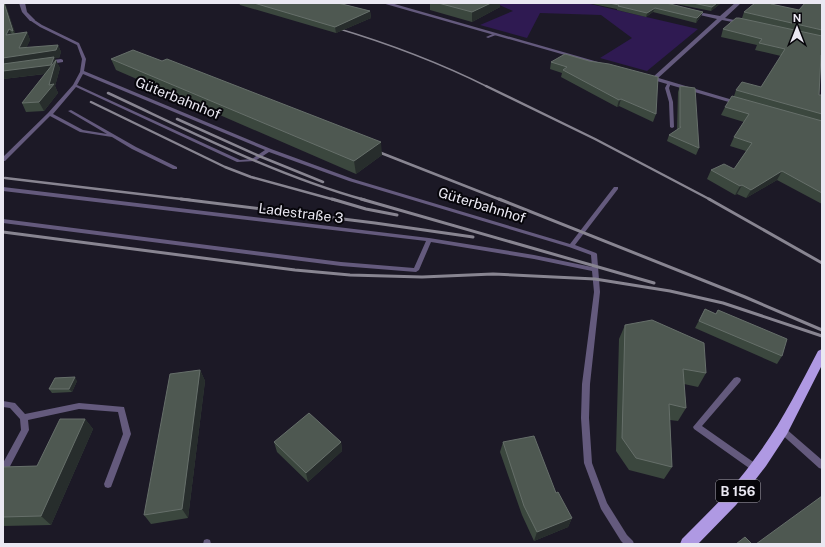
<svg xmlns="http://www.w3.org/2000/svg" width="825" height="547" font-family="'Public Sans',sans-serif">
<rect width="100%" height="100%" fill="#1c1926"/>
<!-- green -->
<path fill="#2f1a52" d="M495,3h91l112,26 -51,42 -47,-13 32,-20 -31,-23 -61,-2 -13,25 -47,-13 33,-14z"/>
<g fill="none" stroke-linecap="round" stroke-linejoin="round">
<!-- service -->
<path fill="#645a7d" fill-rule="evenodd" d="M31,19h2l9,6 37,18 7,16 -2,12 187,78 82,30 217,65 44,-57h4v2l-43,56 21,8 1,1 3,38 -10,92 -1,34 3,45 15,40 20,32 6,6 1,3h-10l-3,-3 -20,-32 -17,-46 -3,-45 1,-34 12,-92 -2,-21 -58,-12 -103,-17 -12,28 -3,2 -75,-6 -338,-43v-4l338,43 73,6 12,-27 -423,-50v-4l426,51 105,17 58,12 -1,-12 -22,-8 -220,-66 -80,-29 -14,9 -18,1 -161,-75 -23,27 30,16 24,4 -39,-23 3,-1 65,37 41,20v2h-4l-41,-20 -20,-12 -32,-5 -30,-16 -45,45h-2v-4l45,-44 25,-28 7,-13 2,-13 -5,-14 -37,-18 -9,-6zM83,74l182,76 -13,9 -12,1 -163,-75z
M495,33l2,1 -1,1 -8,3 -2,-1z
M668,82l3,1 -2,5 4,14 1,25 -2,1 -2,-1 -1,-25 -4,-14z
M737,377l3,1 1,2 -1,2 -38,44 57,40 1,3 -1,3 -3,1 -62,-44 -1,-2 41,-49z
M3,401l12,2 10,11 54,-11 45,4 7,27 -20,53 -3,1 -3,-1 -1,-3 19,-50 -5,-22 -39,-3 -51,11 1,10 -23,44 -3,1v-12l18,-33 -1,-11 -10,-11 -7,-1z
M782,427l3,1 37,32v9l-3,-1 -40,-36 -1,-2 1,-2z
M207,539l3,1 1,4h-8l1,-4z"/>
<!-- minor -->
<path fill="#645a7d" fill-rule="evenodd" d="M19,3h6l2,9 8,8 -1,1h-4l-8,-9z
M735,3h6l-16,15 23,5v2l-26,-5 -65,59h-4v-2l64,-58 -30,-7v-2l33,6z
M61,59l2,1v2l-18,3 -3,-2 3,-2z"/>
<!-- tertiary -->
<path fill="#645a7d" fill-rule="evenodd" d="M382,3h9l221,63 -5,1z
M645,74l98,29 1,1 -5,1 -96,-28 -1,-1z"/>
<!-- primary -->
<path fill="#af99e3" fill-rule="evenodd" d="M822,349v16l-35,69 -21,32 -30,39 -38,39h-18l2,-5c26,-26 53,-52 74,-82 25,-33 43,-70 62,-106z"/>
<!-- rail-far2 -->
<path stroke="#888591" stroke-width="1.5" d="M333,27c54,16 105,35 155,60"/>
<!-- rail-far1 -->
<path stroke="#888591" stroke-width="2.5" d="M486,86l109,53 116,61
M108,93c84,39 167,82 257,107
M91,102l134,65 26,10 84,23
M177,119l82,37 64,26
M371,149l130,51
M5,178l185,22"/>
<!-- rail -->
<path stroke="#888591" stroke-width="3" d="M181,199l194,24 98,14
M332,199l34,10 31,6
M361,199l293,84
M499,199l246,98 77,33
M709,199l113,64
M3,232l292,38 55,5 72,2 71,-3 102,5 75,12 53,12 99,33"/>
</g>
<!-- wall -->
<path fill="#3b473e" d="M3,3h2l10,31 12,-2 3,8 -4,8 32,-3 3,7 -2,6h-5l6,10 -5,18 3,7 -14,18 -18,1 -4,-9 23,-29 -42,5z
M239,3h99l32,8 1,7 -35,15 -96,-28z
M430,3h70v4l-28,15 -42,-12z
M588,3h79l36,9 -2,4 -5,7 -43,-11 -7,5 -29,-7v-1z
M671,3h50l-10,8z
M755,3h21l-2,2 25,5 23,-7v61h-1l-2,31h3v109l-45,-24 -31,18 -9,-4 -2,1 -28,-16 4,-9 23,-1 12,-18 -16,-5 4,-9 10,-15 -23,-7 4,-8 9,-11 2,-6 25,-3 20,-31 -26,-6 2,-5 -36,-8 2,-8 19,-11 2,-6z
M111,59l271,96 -26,19 -240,-104z
M589,61l67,53 -3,8 -34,-16 -2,1 -56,-30 1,-4 -12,-4 1,-7z
M680,86l19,62 -3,7 -29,-14 2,-6 8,-5 1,-38z
M705,309l11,5 2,-4 64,46 -5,8 -82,-36z
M625,325l81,48 -8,14 -14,-3 2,24 -8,13 -8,-1 2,47 -8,12 -35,-9 -13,-19 3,-112z
M200,370l5,11 -17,137 -37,6 -7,-9z
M77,381l-5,11 -20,1 -3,-4z
M85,419l8,10 -42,96 -48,1v-59l34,-1z
M274,442h67l1,9 -34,31 -31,-30z
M503,442l53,51 16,25 -4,9 -34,14 -12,-26 -22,-63z"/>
<!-- shaded-wall -->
<path fill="#272d2c" d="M4,3h1l12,35 -4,-7z
M491,3h9v4l-28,15v-10z
M717,3h4l-10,8 1,-4z
M655,8l-2,4 -7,5 1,-4z
M370,11l1,7 -35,15 -1,-6z
M703,12l-2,4 -5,7 1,-5z
M9,29l4,7 -7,-1z
M27,32l3,8 -7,15 35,-10 3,7 -2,6h-4l5,10 -5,18 3,7 -14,18 -5,-9 10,-17 3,-12 -49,6v-21l16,-10z
M621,99l-2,7 -2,1 2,-7z
M381,142l1,13 -26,19 -2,-13z
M782,171l-5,9 -31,18 5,-8z
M742,185l-5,9 -2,1 5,-9z
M200,370l5,11 -17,137 -6,-9z
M75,377l2,4 -5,11 -3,-3z
M85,419l8,10 -42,96 -10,-9z
M341,442l1,9 -34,31 -2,-9z
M572,518l-4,9 -34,14 3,-9z"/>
<!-- building -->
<path fill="#4e5851" stroke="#666f6a" d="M3,3h1l9,28 -4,-2 -3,6 21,-3 -8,16 39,-3 -2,5 -53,8z
M254,3h84l32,8 -35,16z
M438,3h53l-19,9z
M609,3h57l37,9 -6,6 -42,-10 -8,5 -29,-7 1,-1z
M693,3h24l-5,4z
M755,3h17l-1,1 28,6 6,-7h17v27l-78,-18z
M736,18h3l83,18v20l-1,-1 -2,40h3v19l-86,-24 6,-8 19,5 24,-38 -26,-6 3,-4 -39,-10z
M133,50l29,11 5,-2 214,83 -27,19 -243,-102z
M565,54l24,7 20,3 49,13 -2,37 -35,-15 -2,1 -56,-30 4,-3 -16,-5z
M54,57l-3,8 -48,6v-7z
M56,60l-7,25 5,-1 -15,18 -17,1z
M680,86l15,2 4,60 -30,-13 12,-8h-1z
M732,96l90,25v72l-40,-22 -31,19 -9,-5 -2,1 -29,-16 13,-6 10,5 18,-26 -18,-6 15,-23 -24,-7z
M705,309l11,5 2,-4 69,29 -5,17 -83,-35z
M652,320l52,23 2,30 -23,-4 3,39 -17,-4 3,63 -36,-9 -14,-20 3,-113z
M200,370l-18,139 -38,6 26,-141z
M75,377l-6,12h-20l6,-11z
M309,413l32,29 -35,31 -32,-31z
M60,419h25l-44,97 -38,1v-50l34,-1z
M534,436l22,57 2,-1 14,26 -35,14 -13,-26 -21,-64z
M822,496v48h-66z
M745,537l7,7h-16z"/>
<g text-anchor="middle" stroke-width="4" stroke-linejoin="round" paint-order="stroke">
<!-- shield labels -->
<rect fill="#06050a" stroke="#a6a4ac" stroke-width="1" x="716" y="480" width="44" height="22" rx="3"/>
<g font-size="13" font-weight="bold" fill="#eae8f2">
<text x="738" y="496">B 156</text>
</g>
<!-- street labels -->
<g font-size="14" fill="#eae8f2" stroke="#06050a">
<text transform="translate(178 98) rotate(22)" y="5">Güterbahnhof</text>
<text transform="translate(482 205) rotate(17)" y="5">Güterbahnhof</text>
<text transform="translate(301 213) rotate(7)" y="5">Ladestraße 3</text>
</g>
</g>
<!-- border -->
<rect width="825" height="547" fill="none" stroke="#eae8f2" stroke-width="8"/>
<!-- north arrow -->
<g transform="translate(797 28)" stroke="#06050a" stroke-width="3" paint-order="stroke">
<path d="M0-3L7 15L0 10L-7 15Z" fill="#eae8f2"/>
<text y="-6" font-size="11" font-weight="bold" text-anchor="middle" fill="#eae8f2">N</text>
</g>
</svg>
